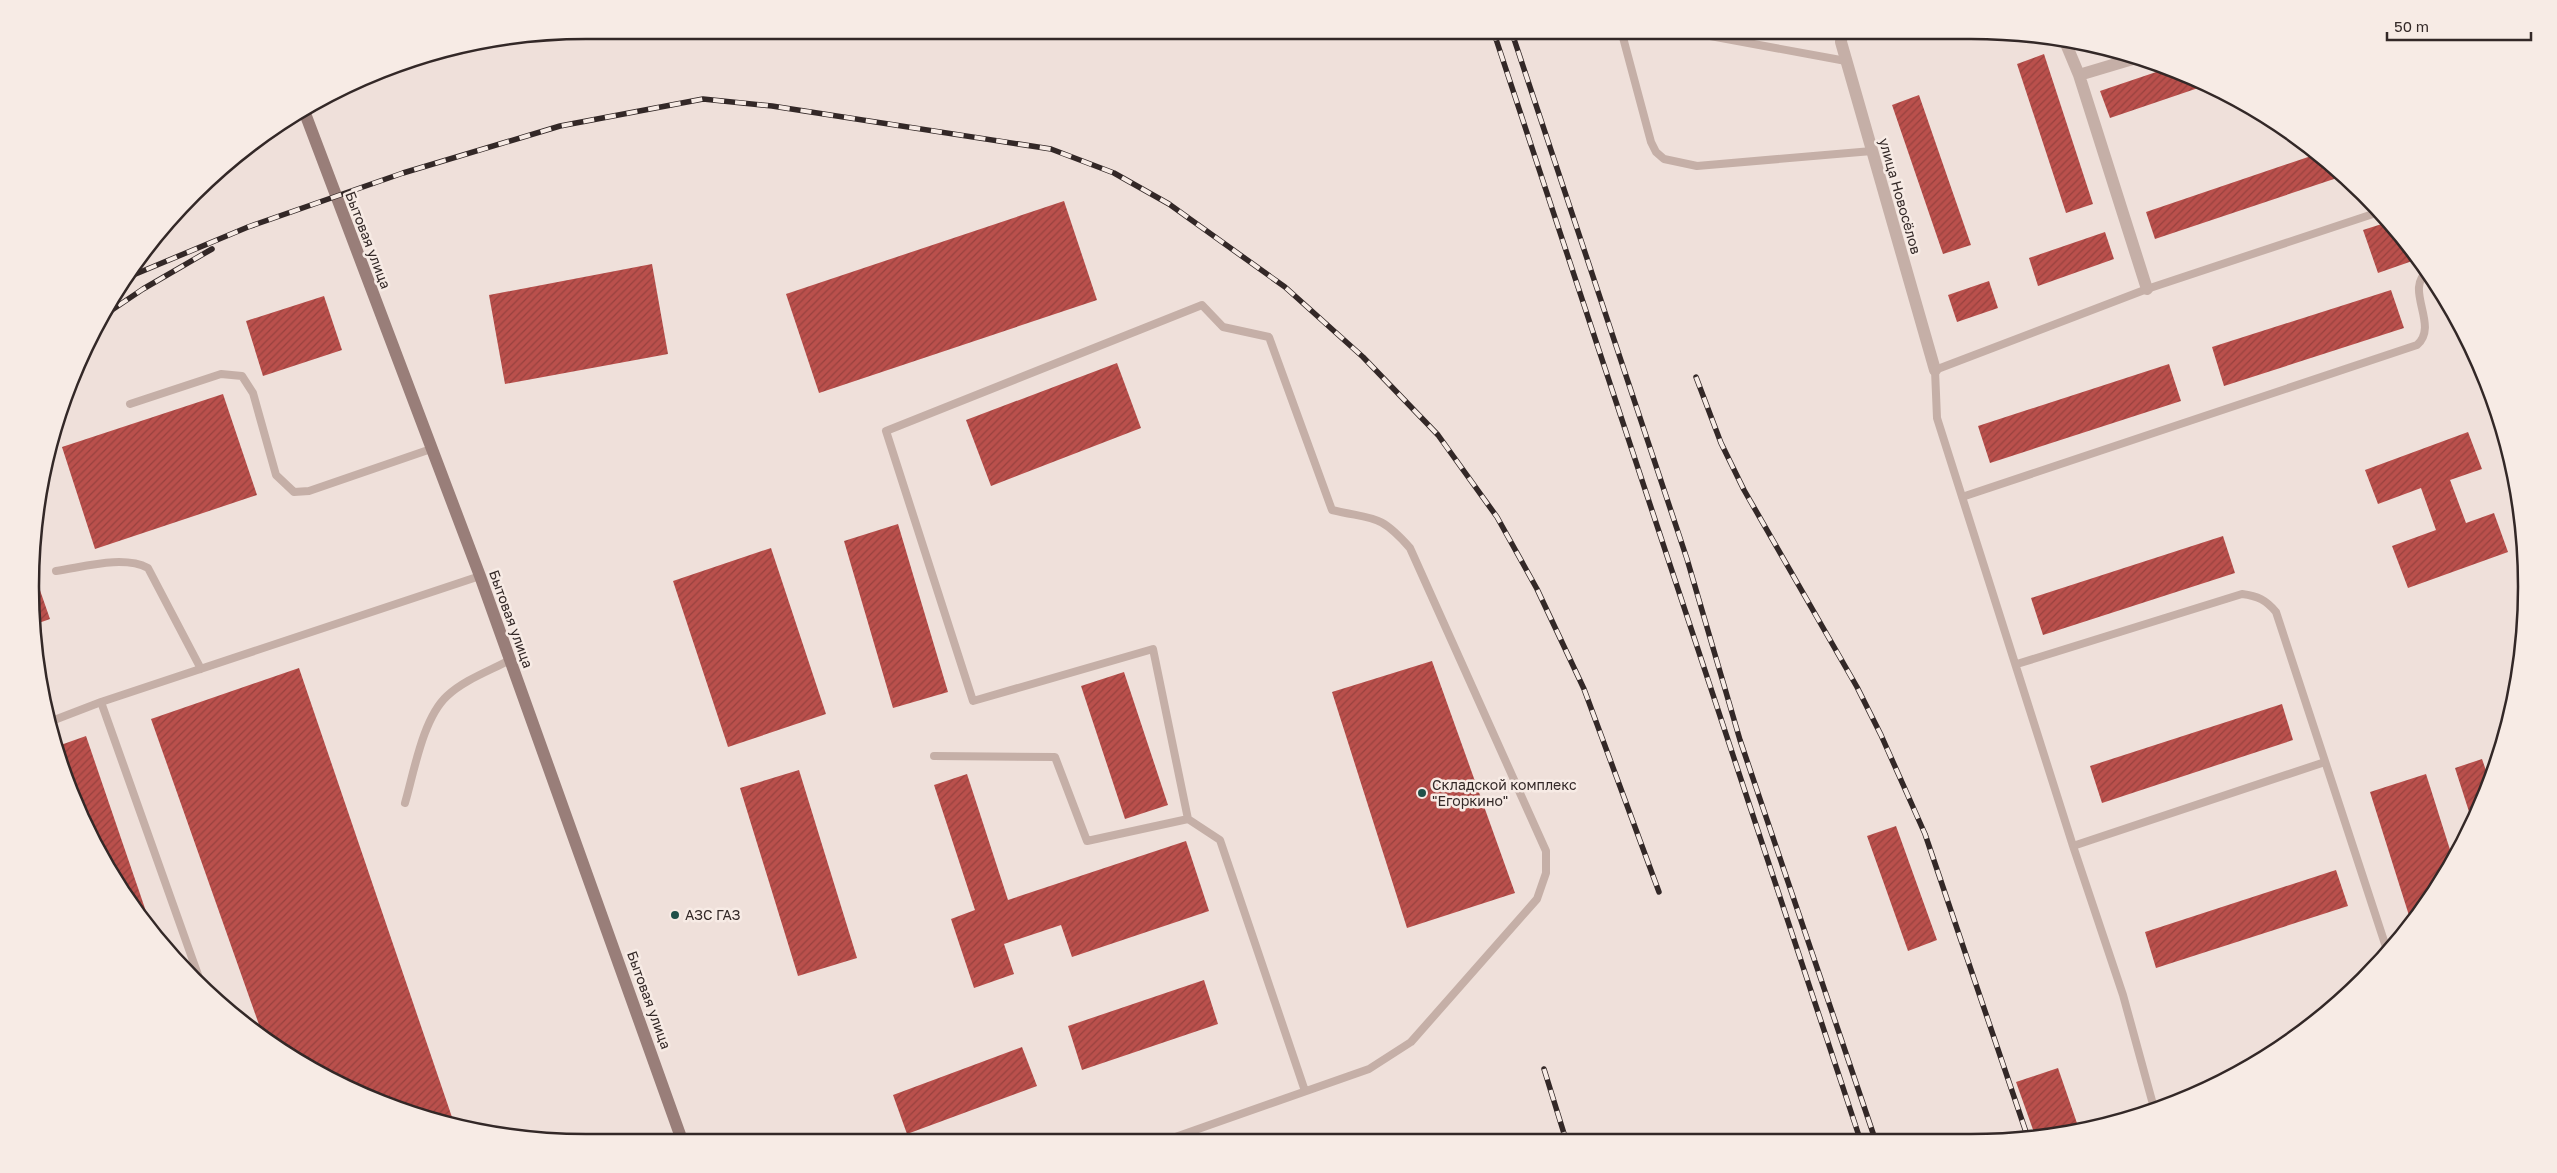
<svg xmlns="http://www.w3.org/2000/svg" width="2557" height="1173" font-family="'Golos Text',sans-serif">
<defs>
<pattern id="building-hatch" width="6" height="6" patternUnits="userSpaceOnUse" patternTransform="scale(1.25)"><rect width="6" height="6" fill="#ba504c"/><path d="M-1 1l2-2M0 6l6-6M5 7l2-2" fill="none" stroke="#98423f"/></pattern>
</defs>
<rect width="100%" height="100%" fill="#efe0da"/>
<!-- building -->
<path fill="url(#building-hatch)" d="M2044,54l49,150 -27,9 -49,-149z
M2168,68l15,4 24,13 -97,33 -10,-27z
M1919,95l52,150 -28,9 -51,-149z
M2317,154l26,22 -188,63 -9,-27z
M1064,201l33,99 -278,93 -33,-99z
M2388,222l30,37 -40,14 -15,-43z
M2105,232l9,27 -76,27 -9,-28z
M652,264l16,90 -163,30 -16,-89z
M1989,281l9,27 -41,14 -9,-27z
M2391,290l13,38 -180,58 -12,-39z
M324,296l18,54 -79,26 -17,-55z
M1117,363l24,65 -150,58 -25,-66z
M2169,364l12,37 -191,62 -12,-37z
M223,394l34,101 -162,54 -33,-102z
M2468,432l14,37 -32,11 16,43 28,-10 14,39 -100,36 -16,-42 44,-16 -15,-42 -43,16 -13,-34z
M898,524l50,168 -55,16 -49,-167z
M2223,536l12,37 -192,62 -12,-37z
M771,548l55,166 -98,33 -55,-166z
M34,573l16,46 -17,6 -3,-39 1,-12z
M1432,661l83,232 -108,35 -75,-236z
M299,668l156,458 -81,-25 -66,-33 -45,-32 -112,-317z
M1124,672l44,133 -43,14 -44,-133z
M2282,704l11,36 -191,63 -12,-37z
M86,736l64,187 -5,2 -41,-61 -44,-98 -5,-19z
M2482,759l8,23 -5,17 -13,22 -17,-53z
M799,770l58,188 -59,18 -58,-188z
M967,774l41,126 178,-59 23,70 -137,46 -11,-32 -57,19 10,30 -40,14 -23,-69 24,-9 -41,-125z
M2426,774l26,82 -40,69 -42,-133z
M1896,826l41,114 -29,11 -41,-115z
M2336,870l12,36 -192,62 -11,-36z
M1204,980l14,44 -136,46 -14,-44z
M1022,1047l15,39 -130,48 -14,-39z
M2058,1068l21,61 -43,9 -20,-56z"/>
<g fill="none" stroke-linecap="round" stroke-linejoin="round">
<!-- lane -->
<path stroke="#c5afa7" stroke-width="8" d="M1621,30l30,112 5,10 8,7 33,7 175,-15
M1678,30l168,31
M130,404l91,-30 21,2 11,17 23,82 18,17 15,-1 122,-42
M1962,497l455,-152c23,-20 -14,-56 11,-74
M56,571c28,-4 67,-16 92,-3l53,101
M2017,664l225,-70c16,2 24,6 34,18l111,338
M49,722l52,-20
M934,756l121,1 32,84 101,-22 32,21 85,251
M405,803c9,-31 18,-85 42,-107 17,-16 42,-25 63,-36
M2073,846l252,-84
M202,986l-101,-284 379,-126
M2154,1108l-31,-113 -50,-149 -136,-428 -2,-48 212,-81 232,-77
M1164,1141l205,-72 42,-27 126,-143 9,-26v-22l-136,-303c-31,-35 -36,-28 -78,-38l-63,-173 -46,-10 -21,-22 -316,126 87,270 180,-52 35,170"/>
<!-- street -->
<path stroke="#c5afa7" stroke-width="12" d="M1842,30l-1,12 94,328
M2064,39l15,36 68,214
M2079,75l57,-17"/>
<!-- secondary -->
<path stroke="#997e79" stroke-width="12" d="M303,108l177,468 203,567"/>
<!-- rail casing -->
<g stroke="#332827" stroke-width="5.5">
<path id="rail" d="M1493,30l367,1109
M1511,30l176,529 53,181 135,399
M126,278l122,-51 155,-54 157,-47 143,-27 69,7 279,43 63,24 55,31 116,83 78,70 75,78 59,82 40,72 47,100 75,203
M100,318l43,-29 69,-40
M1696,377l25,66 23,47 113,197 24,48 44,99 103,304
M1544,1069l22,71"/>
</g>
<!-- rail -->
<use href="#rail" stroke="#f7ebe5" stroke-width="4" stroke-dasharray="11" stroke-linecap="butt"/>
</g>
<!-- markers -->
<g fill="#205049" stroke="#f7ebe5" stroke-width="2">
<circle cx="1422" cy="793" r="5"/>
<circle cx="675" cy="915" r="5"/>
</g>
<g text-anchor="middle" stroke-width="5" stroke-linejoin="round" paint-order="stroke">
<!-- street labels -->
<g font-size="14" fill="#332827" stroke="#f7ebe5">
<text transform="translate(1900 196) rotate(74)" y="5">улица Новосёлов</text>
<text transform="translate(368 240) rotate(69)" y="5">Бытовая улица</text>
<text transform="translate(511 619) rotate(70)" y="5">Бытовая улица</text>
<text transform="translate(649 1000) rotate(70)" y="5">Бытовая улица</text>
</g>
<!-- poi labels -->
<g font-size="14" fill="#332827" stroke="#f7ebe5" text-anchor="start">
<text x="1432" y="790">Складской комплекс<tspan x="1432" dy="16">"Егоркино"</tspan></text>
<text x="685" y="920">АЗС ГАЗ</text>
</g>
</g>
<!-- crop -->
<path d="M0 0H2557V1173H0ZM586 39H1971A547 547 0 0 1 2518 586V587A547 547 0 0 1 1971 1134H586A547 547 0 0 1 39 587V586A547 547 0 0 1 586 39Z" fill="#f7ebe5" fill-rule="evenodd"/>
<path fill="none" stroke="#332827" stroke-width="2.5" d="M586 39H1971A547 547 0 0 1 2518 586V587A547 547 0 0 1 1971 1134H586A547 547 0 0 1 39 587V586A547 547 0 0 1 586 39Z"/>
<!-- scale -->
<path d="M2387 32v8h144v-8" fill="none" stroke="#332827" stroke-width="2.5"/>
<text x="2394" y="32" font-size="15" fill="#332827" stroke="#f7ebe5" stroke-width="4" paint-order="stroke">50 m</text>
</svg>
